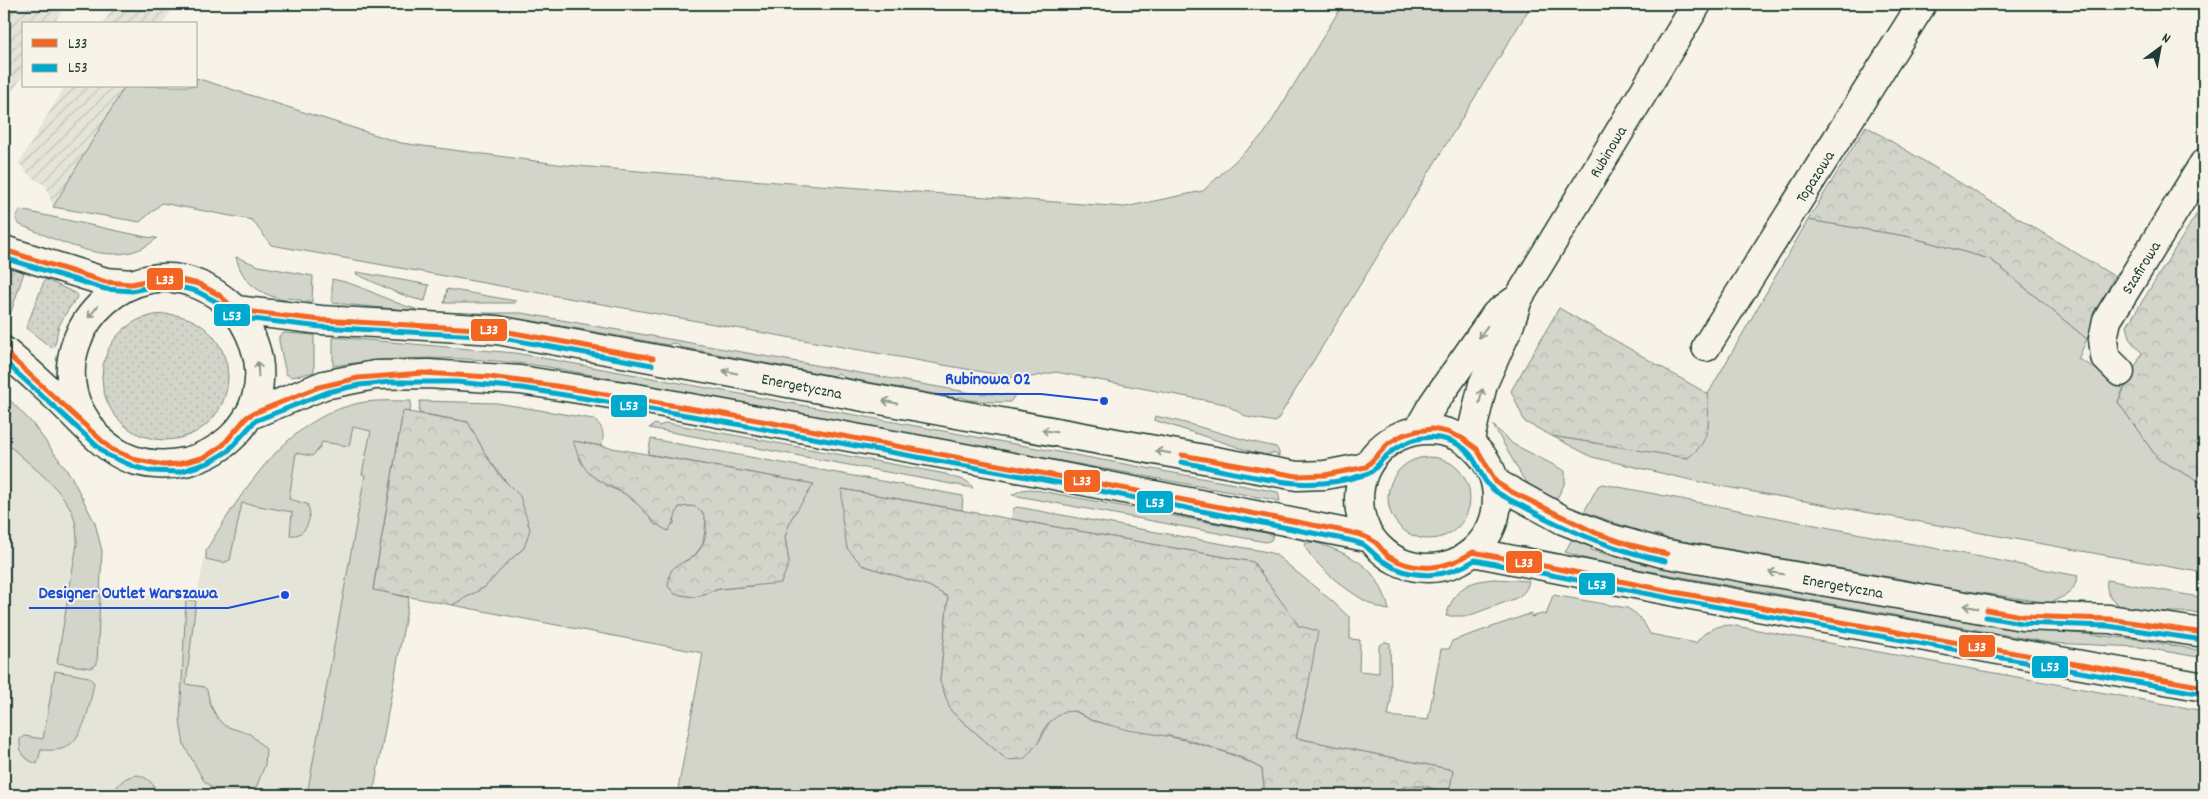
<svg xmlns="http://www.w3.org/2000/svg" width="2208" height="799" font-family="Dekko,sans-serif">
<defs>
<pattern id="industrial-furrows" width="10" height="10" patternUnits="userSpaceOnUse" patternTransform="scale(1.25)"><rect width="10" height="10" fill="#e5e4d9"/><path d="M-1 1l2-2M0 10L10 0M9 11l2-2" fill="none" stroke="#c4c4bb"/></pattern>
<pattern id="forest-crowns" width="20" height="18" patternUnits="userSpaceOnUse" patternTransform="scale(1.25)"><rect width="20" height="18" fill="#d3d5ca"/><path d="M2 6a3 3 0 1 1 6 0M12 15a3 3 0 1 1 6 0" fill="none" stroke="#b5b8ae"/></pattern>
<pattern id="garden-dots" width="8" height="8" patternUnits="userSpaceOnUse" patternTransform="scale(1.25)"><rect width="8" height="8" fill="#d3d5ca"/><path d="M2 2h.1M6 6h.1" fill="none" stroke="#b5b8ae" stroke-width="1.8" stroke-linecap="round"/></pattern>
</defs>
<rect width="100%" height="100%" fill="#f7f3e8"/>
<filter id="ink" filterUnits="userSpaceOnUse"><feTurbulence type="fractalNoise" baseFrequency=".02" numOctaves="2"/><feDisplacementMap in="SourceGraphic" scale="10" xChannelSelector="R" yChannelSelector="G"/><feConvolveMatrix kernelMatrix="1 2 1 2 8 2 1 2 1" color-interpolation-filters="sRGB"/></filter>
<g filter="url(#ink)">
<!-- built -->
<path fill="#e5e4d9" d="M4,394l28,29 39,53 24,47 7,28 -2,37 96,13 10,-51 33,-52 59,-55 86,-36 -48,388h-332z"/>
<!-- industrial -->
<path fill="url(#industrial-furrows)" d="M4,4h61l-11,20h-30v49l-14,23h-6z
M115,4h60l-12,20h-60z
M65,86h60l-72,121 -7,-21 -15,-9 -12,-14z"/>
<!-- grass -->
<path fill="#d3d5ca" stroke="#79897f" d="M1343,4h189l-256,418 -29,-5 -22,-13 -169,-32 -34,7 -751,-134 -19,-25 -90,-17 -22,19 -87,-15 72,-121h71v-8l205,65 164,22 184,15 376,27 78,-16 61,-57z
M20,210l126,27 11,1c-39,36 -98,2 -139,-14l-2,-6z
M1808,220l98,16 84,23 97,80 -9,20 47,25 -7,18 40,57 46,25v89l-500,-90 -112,-26 -40,-21 136,22 20,-30v-34z
M236,257l23,9 54,10 -1,26 -24,-4 -4,2c-24,-6 -42,-17 -48,-43z
M357,272l72,13 -4,16c-24,-4 -46,-17 -69,-27z
M332,279c30,5 55,23 84,30v2l-84,-8z
M447,289l69,12 -1,2h-71z
M460,313h62l450,80 43,2 -5,7h-20l-21,-2 -8,-3 -4,1 -111,-20 -8,-5 -4,3 -154,-29 -3,-3 -5,-1 -3,2 -141,-25 -32,-3 -3,-3 -8,2 -25,-2z
M284,333l30,2v37l-22,5 -6,-3 -7,-33v-5z
M333,337l182,16 763,139 2,9 -732,-134c-72,-10 -142,-13 -215,-1z
M4,394l28,29 39,53 24,47 7,28 -5,113 -6,4 -34,-5 20,-119c0,-13 -1,-26 -8,-38 -14,-24 -45,-46 -65,-65z
M411,401l-1,11 -7,-1 -30,178 36,9 -36,197h-66l58,-320 -3,-1 9,-43 -18,-4 -4,19 -27,-4 -3,7 -7,7 -16,-3 -7,46 18,5c7,12 -1,34 -17,31l2,-23 -50,-9 -12,57 -7,3 -17,-4v-9c38,-60 81,-135 159,-148 15,-2 31,-1 46,-1z
M420,401l77,2 96,16c11,8 11,14 9,27l-29,-5 34,45 18,8 17,14 13,17 19,-1 1,-9 4,-8 15,-1 9,6 3,9 -3,23 -9,12 -11,6 -15,24 7,8 20,3 24,-8 34,-3 36,-23 -4,-26 6,-18 22,-35 -165,-30 3,-15 312,57 -1,14 -120,-21 20,76 67,21 19,11 -8,84 11,30 56,49c10,-5 22,-10 30,-17 10,-8 7,-23 26,-31 13,-5 20,6 31,9 58,13 115,19 168,48l3,26h-588l26,-142 -251,-48 33,-18 24,-26 15,-13 -16,-64 -21,-27 -19,-35 -49,-9z
M1155,416c41,8 80,23 121,31l3,5v4l-6,-3 -7,2 -13,-3 -99,-32z
M667,423l279,51c10,7 20,2 27,14l-324,-60 6,-4 4,2z
M1493,425l20,19 52,27v12l-9,17 -24,-13 -9,-9z
M1388 498a41 41 0 1 1 82 0a41 41 0 1 1-82 0Z
M1602,484l22,4 454,88c-6,21 -12,18 -28,27l-124,-18 -8,-3 -253,-44 -8,-4 -4,2 -69,-24 14,-26z
M1030,489l236,44 7,3 -2,4 -5,2 -254,-47 10,-5z
M1017,507l251,45 8,3 56,46 18,17v21l10,1 -1,31 20,2v-27l6,-4 5,1 1,57 -3,16 40,4 13,-71h8l3,-8 80,-28 -1,4 11,-3 4,1 7,-20 74,13c12,6 17,14 23,26l46,9c8,-12 20,-18 34,-18l474,86v84h-755l4,-25 -157,-32 12,-50 -9,-61 -46,-65 -241,-43 1,-10z
M1572,539l20,7 -1,4 53,14 343,61 149,14 68,12v7l-64,-11 -90,-4 -457,-82 -28,-9z
M1314,542c39,13 65,25 75,68 -23,-2 -75,-43 -84,-64l1,-3z
M1495,579l34,2c-2,9 -6,14 -15,18l-46,17h-22c9,-28 21,-35 49,-37z
M2107,580l97,18v15c-14,-1 -71,-1 -81,-5 -11,-6 -18,-16 -16,-28z
M186,599l10,2 -10,83 18,3 3,3 3,14 8,15 7,7 25,8 16,15 -1,16 -10,25 -6,5h-28l-17,-14 -20,-36 -4,-24z
M55,671l34,6 5,6c-4,20 -9,56 -30,65 -7,3 -16,2 -23,2l-4,14c-13,-5 -18,-11 -17,-25l4,-3 19,3z
M138,775c10,3 17,9 19,20h-43c3,-12 11,-19 24,-20z
M1405,786h21l19,9h-52z"/>
<!-- forest -->
<path fill="url(#forest-crowns)" stroke="#79897f" d="M1866,126l248,150 -27,63 -97,-80 -84,-23 -98,-16z
M2204,202v282l-46,-25 -40,-57 24,-49 -11,-12 -4,-15z
M1559,308l149,86c0,27 5,47 -21,64l-135,-22 -27,-14 -14,-31z
M403,411l65,11 19,35 13,19 20,20 10,33 -6,19 -15,13 -24,26 -33,18 -79,-15z
M573,441l241,43 -23,35 -6,18 4,26 -8,20 -62,6 -24,8 -20,-3 -7,-8c1,-4 1,-11 3,-15 6,-8 16,-9 23,-15 13,-10 19,-42 1,-49 -5,-2 -11,0 -16,0 -4,8 -5,16 -11,24 -21,-10 -25,-26 -43,-37 -13,-8 -27,-12 -37,-22 -8,-9 -11,-20 -15,-31z
M842,489l411,73 46,64 19,5 -10,57 -12,50 157,32 -4,25 -23,-9h-21l-12,9h-128l-3,-26 -24,-13 -52,-17 -58,-9 -37,-10 -15,-9 -13,1 -16,12 -9,19 -14,16 -17,1 -56,-49 -11,-30 8,-84 -19,-11 -67,-21 -15,-17 -5,-29z"/>
<!-- garden -->
<path fill="url(#garden-dots)" stroke="#79897f" d="M4,267l20,5 -14,43 -6,-6z
M45,279l32,15v3c-7,11 -15,20 -19,32 -2,7 -1,15 -6,19l-26,-20z
M102 377a63 63 0 1 1 126 0a63 63 0 1 1-126 0Z"/>
<g fill="none" stroke-linecap="round" stroke-linejoin="round">
<!-- minor casing -->
<g stroke="#1f3d34" stroke-width="31">
<path id="minor" d="M4,250l102,32 26,2
M236,310l85,10 176,10 800,146 28,-1 41,-8
M1706,347l216,-343
M4,351c17,14 34,29 51,45 22,20 49,55 78,64 73,22 147,-41 121,-116 -5,-14 -12,-28 -23,-38 -10,-9 -20,-16 -32,-21 -68,-30 -142,38 -126,108 4,16 13,28 21,40
M2120,372l-15,-15 -2,-18 4,-19 97,-157
M248,416l76,-31 51,-10 53,-1 92,6 116,18 361,66 374,74
M1359 499a69 69 0 1 1 138 0a69 69 0 1 1-138 0Z
M1418,430l15,-26 63,-90 18,-13
M1469,444l14,-60 27,-60 8,-25 179,-295
M1496,483l67,37 46,18 53,15 360,63 87,3 95,14
M1473,552l207,41 524,94"/>
</g>
<!-- minor -->
<use href="#minor" stroke="#f7f3e8" stroke-width="28"/>
<!-- bus-1 casing -->
<g stroke="#f7f3e8" stroke-width="9">
<path id="bus-1" d="M4,250l102,32 26,2 22,-5h22l23,5 20,11 17,15 85,10 176,10 156,28
M4,351l107,98 26,11 27,5 14,-1 27,-7 18,-12 24,-28 5,-3 67,-27 39,-9 65,-5 67,4 66,9 163,27 408,76 222,43c9,2 18,4 26,10 5,4 8,10 13,14 28,18 59,13 85,-4l207,41 524,94
M1182,455l115,21 28,-1 41,-8 23,-24 14,-8 14,-4 15,-2 15,3 15,6 15,11 19,33 14,9 86,42 35,12 36,9
M1987,610l35,6 87,3 95,14"/>
</g>
<!-- bus-2 casing -->
<g stroke="#f7f3e8" stroke-width="9">
<path id="bus-2" d="M4,258l101,31 27,2 23,-5h20l21,5 19,10 20,16 86,10 175,10 156,28
M4,361l103,94 28,12 15,4 29,1 29,-9 20,-12 27,-30 73,-29 31,-7 32,-3h65l66,6 170,28 368,67 288,57c24,5 18,10 35,21 28,20 64,17 92,-1l204,40 524,94
M1181,462c37,7 78,18 115,21 22,2 49,-2 71,-9 7,-2 11,-10 16,-15 16,-16 39,-26 61,-20 38,10 30,37 51,52 10,7 22,12 33,18 44,24 89,42 137,52
M1986,617l36,6 86,3 95,14"/>
</g>
<!-- bus-1 -->
<use href="#bus-1" stroke="#f26522" stroke-width="5"/>
<!-- bus-2 -->
<use href="#bus-2" stroke="#00a9ce" stroke-width="5"/>
</g>
<!-- one-way arrows -->
<defs><path id="oneway-shaft" d="M-6 0H5M1.5-3L5.5 0L1.5 3" fill="none" stroke-width="1.6" stroke-linecap="round" stroke-linejoin="round" transform="scale(1.25)"/></defs>
<g stroke="#8b988e">
<use href="#oneway-shaft" transform="translate(93 312) rotate(129)"/>
<use href="#oneway-shaft" transform="translate(1483 332) rotate(125)"/>
<use href="#oneway-shaft" transform="translate(258 369) rotate(-93)"/>
<use href="#oneway-shaft" transform="translate(730 372) rotate(-169)"/>
<use href="#oneway-shaft" transform="translate(1481 396) rotate(-77)"/>
<use href="#oneway-shaft" transform="translate(890 402) rotate(-169)"/>
<use href="#oneway-shaft" transform="translate(1049 431) rotate(-170)"/>
<use href="#oneway-shaft" transform="translate(1163 452) rotate(-170)"/>
<use href="#oneway-shaft" transform="translate(1776 573) rotate(-170)"/>
<use href="#oneway-shaft" transform="translate(1971 607) rotate(-170)"/>
</g>
</g>
<g text-anchor="middle" stroke-width="4" stroke-linejoin="round" paint-order="stroke">
<!-- street labels -->
<g font-size="16" fill="#1f3d34" stroke="#f7f3e8">
<text transform="translate(1607 151) rotate(-59)" y="6">Rubinowa</text>
<text transform="translate(1814 176) rotate(-58)" y="6">Topazowa</text>
<text transform="translate(2140 267) rotate(-58)" y="6">Szafirowa</text>
<text transform="translate(802 385) rotate(11)" y="6">Energetyczna</text>
<text transform="translate(1843 585) rotate(10)" y="6">Energetyczna</text>
</g>
</g>
<!-- callouts -->
<path fill="none" stroke="#1d4ed8" stroke-width="2" d="M1104 401L1041 394H935M285 595L228 608H29"/>
<g fill="#1d4ed8" stroke="#f7f3e8" stroke-width="2">
<circle cx="1104" cy="401" r="5"/>
<circle cx="285" cy="595" r="5"/>
</g>
<g font-size="18" text-anchor="middle" font-weight="bold" fill="#1d4ed8" stroke="#f7f3e8" stroke-width="4" stroke-linejoin="round" paint-order="stroke">
<text x="988" y="384">Rubinowa 02</text>
<text x="128" y="598">Designer Outlet Warszawa</text>
</g>
<g stroke="#f7f3e8" stroke-width="2">
<rect x="146" y="267" width="38" height="24" rx="5" fill="#f26522"/>
<rect x="213" y="303" width="38" height="24" rx="5" fill="#00a9ce"/>
<rect x="470" y="318" width="38" height="24" rx="5" fill="#f26522"/>
<rect x="610" y="394" width="38" height="24" rx="5" fill="#00a9ce"/>
<rect x="1063" y="469" width="38" height="24" rx="5" fill="#f26522"/>
<rect x="1136" y="490" width="38" height="24" rx="5" fill="#00a9ce"/>
<rect x="1505" y="550" width="38" height="24" rx="5" fill="#f26522"/>
<rect x="1578" y="572" width="38" height="24" rx="5" fill="#00a9ce"/>
<rect x="1958" y="634" width="38" height="24" rx="5" fill="#f26522"/>
<rect x="2031" y="655" width="38" height="24" rx="5" fill="#00a9ce"/>
</g>
<g font-size="14" text-anchor="middle" font-weight="bold" fill="#fff">
<text x="165" y="284">L33</text>
<text x="232" y="320">L53</text>
<text x="489" y="334">L33</text>
<text x="629" y="410">L53</text>
<text x="1082" y="485">L33</text>
<text x="1155" y="507">L53</text>
<text x="1524" y="567">L33</text>
<text x="1597" y="589">L53</text>
<text x="1977" y="651">L33</text>
<text x="2050" y="671">L53</text>
</g>
<!-- margin -->
<rect width="2208" height="799" fill="none" stroke="#f7f3e8" stroke-width="20"/>
<rect x="10" y="10" width="2188" height="779" fill="none" stroke="#1f3d34" stroke-width="2" filter="url(#ink)"/>
<!-- legend -->
<rect x="22" y="22" width="175" height="65" fill="#f7f3e8" stroke="#a1aaa0"/>
<rect x="32" y="39" width="25" height="8" fill="#f26522" stroke="#a1aaa0"/>
<text x="68" y="48" font-size="15" fill="#1f3d34">L33</text>
<rect x="32" y="64" width="25" height="8" fill="#00a9ce" stroke="#a1aaa0"/>
<text x="68" y="72" font-size="15" fill="#1f3d34">L53</text>
<!-- north arrow -->
<g transform="translate(2160 48) rotate(32)" stroke="#f7f3e8" stroke-width="4" paint-order="stroke">
<path d="M0-4L9 19L0 12L-9 19Z" fill="#1f3d34"/>
<text y="-8" font-size="14" font-weight="bold" text-anchor="middle" fill="#1f3d34">N</text>
</g>
</svg>
